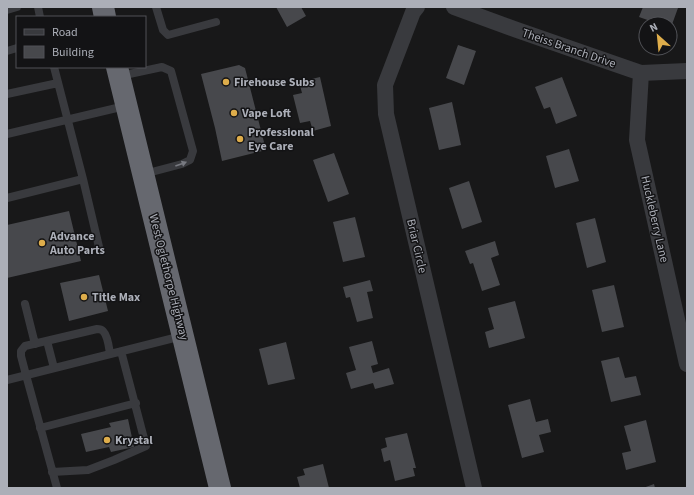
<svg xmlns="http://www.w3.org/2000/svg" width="694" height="495" font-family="'Source Sans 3',sans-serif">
<rect width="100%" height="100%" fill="#181819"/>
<!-- building -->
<path fill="#47484c" d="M276,7h25l5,9 -19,11z
M643,7h33l2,1 -8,22v-6h-11l-20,-7z
M458,45l18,6 -12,34 -18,-7z
M239,65l6,3 21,82 -44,11 -7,-33 -14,-54z
M320,77l11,49 -18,5 -3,-10 -10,2 -7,-28 9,-2 -3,-11z
M562,77l15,39 -21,8 -6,-17 -6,2 -9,-22z
M452,102l9,43 -22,5 -10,-42z
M569,149l10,32 -24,7 -9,-32z
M334,153l15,41 -21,8 -15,-42z
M469,181l13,41 -20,7 -13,-41z
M69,211l12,50 -74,17v-53z
M355,217l10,40 -22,5 -10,-40z
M595,218l11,44 -19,6 -11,-45z
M495,241l4,14 -8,3 9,27 -18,6 -9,-28 -3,1 -5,-13z
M99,275l9,36 -39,10 -9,-38z
M370,280l3,11 -6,1 6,26 -16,4 -7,-25 -4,1 -3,-11z
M614,285l10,42 -22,5 -10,-42z
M515,301l10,37 -36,10 -4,-16 9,-3 -6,-21z
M372,341l6,23 -7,2 2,7 16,-5 5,16 -19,5 -2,-6 -22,6 -5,-16 10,-3 -7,-23z
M286,342l9,37 -27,6 -9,-36z
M619,357l6,21 11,-2 5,19 -30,7 -10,-41z
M530,399l6,23 12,-3 3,13 -12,3 5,17 -22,6 -14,-53z
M128,419l6,28 -23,5 -2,-5 -23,5 -5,-18 30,-7 -2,-4z
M646,420l10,42 -30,8 -4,-17 9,-2 -7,-25z
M407,433l9,35h-3l2,8 -20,5 -5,-21 -6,2 -3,-13 6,-2 -2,-9z
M323,464l6,24h-29l-3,-11 8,-2 -2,-6z
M654,484l1,4h-12z"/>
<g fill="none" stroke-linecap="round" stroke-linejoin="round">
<!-- lane -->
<path stroke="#393a3e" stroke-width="8" d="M38,7l2,10
M156,7l7,23 5,5 48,-13
M7,10l10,-3
M7,51l10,-3
M54,67l29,112 17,72
M120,76l42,-9 9,4 22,80 -3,9 -8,4 -38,10
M7,94l51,-11
M7,134l118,-28
M7,198l76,-19
M25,304l10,40
M47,341l7,27
M7,380l175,-44
M40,428l96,-25
M52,472l36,-2 26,-10 32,-14 -25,-95
M57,488l-31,-113 -5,-19v-5l4,-5 72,-17c2,0 4,0 6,2 5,5 6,16 7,23"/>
<!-- street -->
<path stroke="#393a3e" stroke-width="16" d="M417,7l-4,5 -28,73 1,29 88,374
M454,7l63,23 124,43 46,-2
M641,73l-4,67 50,224"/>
<!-- highway -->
<path stroke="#66686f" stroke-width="22" d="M103,7l2,10
M117,67l103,421"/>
</g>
<!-- one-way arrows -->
<defs><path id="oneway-solid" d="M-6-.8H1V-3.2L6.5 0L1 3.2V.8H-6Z"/></defs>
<use fill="#787a81" href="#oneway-solid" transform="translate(181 164) rotate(-20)"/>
<!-- markers -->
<g fill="#dead4b" stroke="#131315" stroke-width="1.5">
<circle cx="226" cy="82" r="4"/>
<circle cx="234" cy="113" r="4"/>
<circle cx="240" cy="139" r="4"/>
<circle cx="42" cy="243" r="4"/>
<circle cx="84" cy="297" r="4"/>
<circle cx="107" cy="440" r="4"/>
</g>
<g text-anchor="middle" stroke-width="3" stroke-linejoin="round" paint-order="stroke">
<!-- street labels -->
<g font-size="12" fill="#acafb8" stroke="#131315">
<text transform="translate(569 48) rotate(19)" y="4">Theiss Branch Drive</text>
<text transform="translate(655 219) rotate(77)" y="4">Huckleberry Lane</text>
<text transform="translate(417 246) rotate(77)" y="4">Briar Circle</text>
<text transform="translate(169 277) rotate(76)" y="4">West Oglethorpe Highway</text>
</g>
<!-- poi labels -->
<g font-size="12" font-weight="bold" fill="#acafb8" stroke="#131315" text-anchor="start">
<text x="234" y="86">Firehouse Subs</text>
<text x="242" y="117">Vape Loft</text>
<text x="248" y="136">Professional<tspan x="248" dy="14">Eye Care</tspan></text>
<text x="50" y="240">Advance<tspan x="50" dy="14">Auto Parts</tspan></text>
<text x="92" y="301">Title Max</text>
<text x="115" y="444">Krystal</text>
</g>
</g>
<!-- border -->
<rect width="694" height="495" fill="none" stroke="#acafb8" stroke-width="16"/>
<!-- legend -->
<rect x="16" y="16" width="130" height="52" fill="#131315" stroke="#505156"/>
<rect x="24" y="29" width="20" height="6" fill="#393a3e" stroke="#505156"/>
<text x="52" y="36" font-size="12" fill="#acafb8">Road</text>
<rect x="24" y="46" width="20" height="12" fill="#47484c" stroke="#505156"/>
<text x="52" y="56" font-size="12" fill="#acafb8">Building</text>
<!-- north arrow -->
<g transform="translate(658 36) rotate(333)"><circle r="19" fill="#131315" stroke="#505156"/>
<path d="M0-3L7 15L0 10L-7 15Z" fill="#dead4b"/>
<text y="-6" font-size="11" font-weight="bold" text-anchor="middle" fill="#acafb8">N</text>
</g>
</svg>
